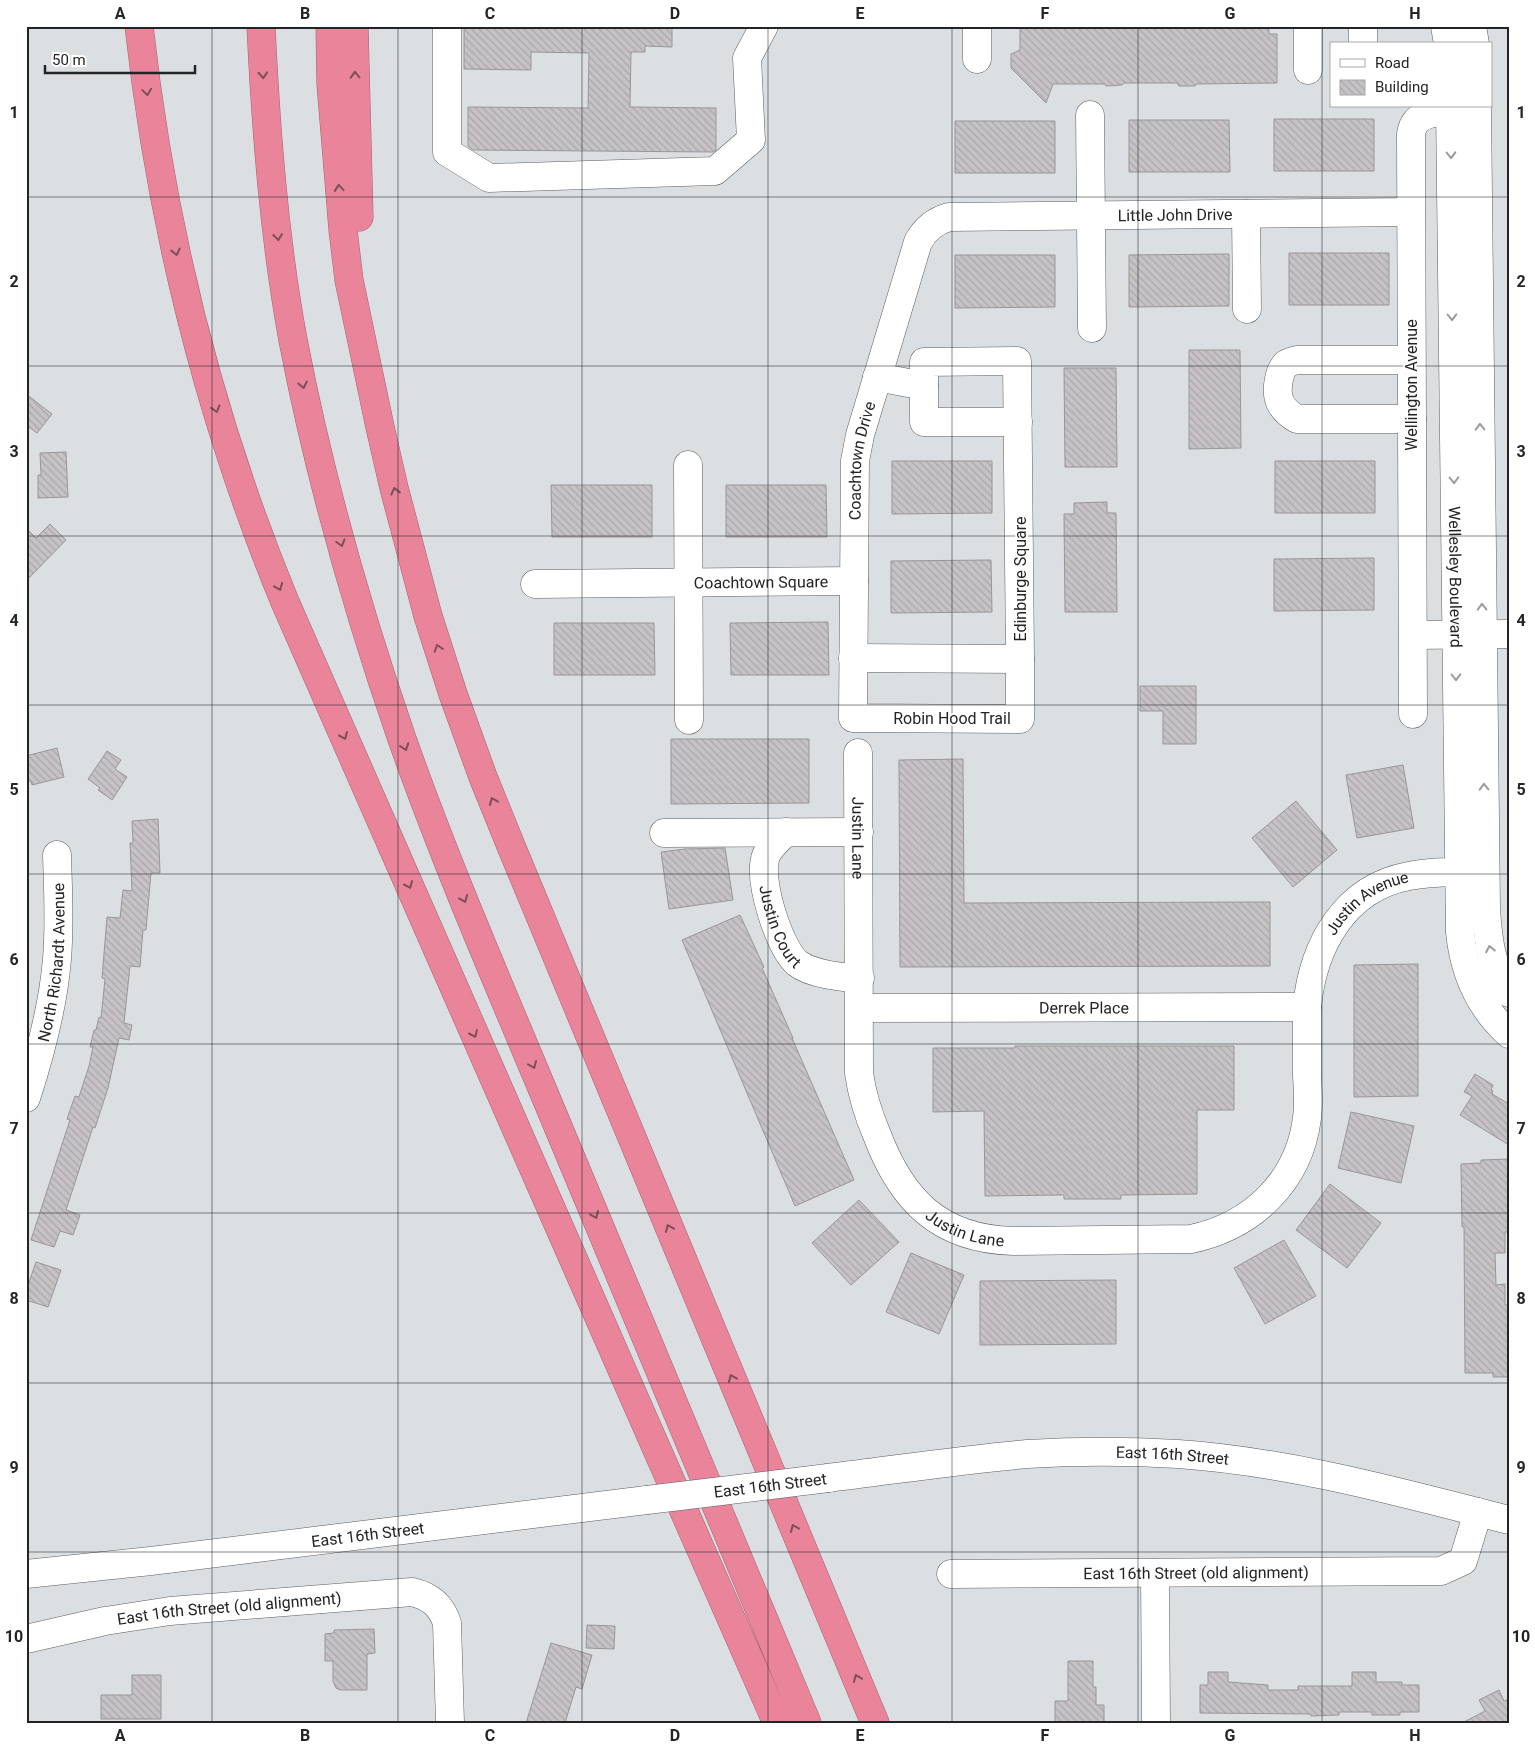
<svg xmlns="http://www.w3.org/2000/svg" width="1535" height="1749" font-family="Roboto,sans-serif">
<defs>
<pattern id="building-back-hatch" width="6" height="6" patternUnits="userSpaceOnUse" patternTransform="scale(1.25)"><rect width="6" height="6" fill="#c6c2c5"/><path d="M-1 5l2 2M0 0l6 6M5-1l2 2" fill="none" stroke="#aaa7a9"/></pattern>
</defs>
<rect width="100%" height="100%" fill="#dcdfe2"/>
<!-- building -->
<path fill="url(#building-back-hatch)" stroke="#999698" d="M464,26h208v21l-27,-1v6h-14l-1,55 86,1v42l-3,2 -240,-2 -5,-4v-39l120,1 1,-55 -58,-1v18l-67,-1z
M1020,26h249v8h8v49l-81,1 -1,2h-16l-2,-3h-53l-2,2 -16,1 -1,-2h-52l-7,19 -35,-35v-14l9,-4z
M1274,119h100v52h-100z
M1129,120h100l1,52h-101z
M955,121h100v52h-100z
M1289,253h100v52h-100z
M1229,254v52l-100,1v-52z
M955,255h100v52l-100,1z
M1189,350h51l1,98 -52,1z
M1064,368h52l1,99h-52z
M26,394l26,20 -15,19 -11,-8z
M66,452l2,45 -30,1v-23h3l-1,-22z
M892,461h100v52l-100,1z
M1275,461h100v52h-100z
M551,485h101v52h-100z
M726,485h100l1,52h-101z
M1107,502v11h9l1,99h-52l-1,-98h10v-11z
M50,524l16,16 -40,41v-53l10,10z
M1374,558v52l-100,1v-52z
M991,560l1,52 -101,1v-52z
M828,622l1,53h-98l-1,-52z
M554,623h100l1,52h-101z
M1140,686h56v58h-33v-33h-23z
M671,739h138v64l-138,1z
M57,748l7,29 -32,8 -1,-4 -5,1v-26z
M107,751l14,9 -6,9 12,8 -15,23 -14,-10 2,-2 -12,-9z
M963,759l1,144 306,-1v64l-370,1 -1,-207z
M1403,765l11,63 -57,10 -11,-63z
M1296,801l41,49 -44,37 -41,-49z
M158,819l2,54h-9l-5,57h-3l-3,37 -10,-1 -6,57 8,2 -3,15 -10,-2 -11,50 -13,40 -2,-1 -27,83 14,5 -7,20 -13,-4 -6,16 -23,-7 39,-120 -3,-1 8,-23 4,1 10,-31 4,-19h-3l4,-17h2l3,-13 2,1 4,-39 -3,-1 5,-61 13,1 3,-28 9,1 -2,-48h3l-1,-22z
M725,848l8,52 -64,9 -8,-57 24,-3z
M740,915l24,52 -2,1 31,70h-1l62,142 -59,26 -113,-266z
M1418,964v132l-64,1v-132z
M1015,1046h219v64h-37v84l-76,1v4h-57v-4l-79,1 -1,-85 -51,1v-64h82z
M1475,1074l18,11 -2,5 2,1 -1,3 17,10v41l-49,-30 12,-19 -8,-4z
M1351,1112l63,14 -13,57 -63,-15z
M1509,1159v73h-4v21h-10l1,32 9,-1v21h4v72h-16v-4h-28l-1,-146h-2l-1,-63 20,-1v-3z
M1330,1184l51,39 -34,45 -51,-38z
M859,1200l40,42 -48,43 -39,-42z
M1284,1240l32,56 -51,28 -31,-56z
M911,1253l53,22 -25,59 -53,-22z
M36,1262l25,8 -13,37 -22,-7v-9z
M1116,1280v64l-136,1v-64z
M587,1625l28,1 -1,23 -28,-1z
M374,1629l1,24 -8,1v36h-27l-4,-2 -3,-7v-20h-8v-27l9,-1v-3z
M551,1643l41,12 -10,34 -6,-2 -11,36h-39z
M1068,1661h25v26h3v18h8v18h-49v-22h13z
M1208,1672h20v10l40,3v5h30v-4h54v-14h24v10h26v3h17v27h-19v3h-28v-3h-33v3l-28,1v-2l-111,-1v-28h8z
M132,1675h29v44h-60v-24h31z
M1499,1690l5,11 5,-2v24h-47l23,-12 -6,-11z"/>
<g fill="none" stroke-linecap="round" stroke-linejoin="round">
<!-- minor casing -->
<g stroke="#5b5d60" stroke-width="29">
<g id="minor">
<path d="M447,26v126l42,26 226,-7 36,-31 -4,-82 17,-32"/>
<path d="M977,26v33"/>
<path d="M1363,26v18"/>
<path d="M1445,26l3,18"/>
<path d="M1472,26l3,18"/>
<path d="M1308,70v-44"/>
<path id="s1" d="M1450,106l10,826c4,40 19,75 49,102"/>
<path d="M1477,106l9,803c2,31 5,58 23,84"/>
<path d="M1090,115l2,213"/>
<path d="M1246,214l1,95"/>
<path d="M1411,360h-114c-3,1 -8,2 -11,4 -4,4 -6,10 -7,15 -4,19 1,30 18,40h115"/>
<path d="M924,386v36h94"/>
<path d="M688,465l1,255"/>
<path id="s2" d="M535,584l319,-3"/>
<path d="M1413,635l96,-1"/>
<path d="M853,658l167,1 -3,-298 -93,1v24l-47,-9"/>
<path id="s3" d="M1020,659v60l-167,-1 2,-257 5,-26 58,-193c7,-13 17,-21 31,-25l462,-5"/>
<path d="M1413,714l-2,-580c4,-27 35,-21 56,-21"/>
<path id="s4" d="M858,753l1,320c3,22 9,41 18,62 25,66 63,104 136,106l178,-2c61,-13 108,-57 116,-121 2,-14 1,-28 0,-42 0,-23 0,-46 0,-69 6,-61 37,-119 102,-131 25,-5 51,-4 76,-4"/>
<path id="s5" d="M786,832c-8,8 -19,17 -21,27 -6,24 14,88 32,104 14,11 46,15 63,15"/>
<path d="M664,833l195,-1"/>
<path id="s6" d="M860,1008l447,-1"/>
<path id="s7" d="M26,1098c15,-46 27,-91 31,-139 3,-35 1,-69 0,-104"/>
<path id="s8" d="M828,1478c66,-8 132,-18 199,-24 50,-3 101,-3 151,0 114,8 221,38 331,66"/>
<path d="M1155,1573l1,150"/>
<path id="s9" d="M26,1574l125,-13 496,-61"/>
<path id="s10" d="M951,1574l490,-3 22,-10 15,-49"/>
<path id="s11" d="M26,1639l79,-18 65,-10 242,-19c18,4 29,13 35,31l3,100"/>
</g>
</g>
<!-- highway casing -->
<g stroke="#a46272" stroke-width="29">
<path id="highway" d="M139,26c22,198 70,392 146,576l492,1121
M261,26c5,105 13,211 32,314 26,135 64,269 109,399 48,136 107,269 162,402 80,194 161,388 243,582
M330,26l1,58 12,146 6,50 31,147 14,61 34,128 25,78 30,83 28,69 364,877
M354,26l5,191"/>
</g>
<!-- minor -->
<use href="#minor" stroke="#fff" stroke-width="28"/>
<!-- highway -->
<use href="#highway" stroke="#ea849b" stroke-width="28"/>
<!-- minor-bridge casing -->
<g stroke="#5b5d60" stroke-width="29" stroke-linecap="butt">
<g id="minor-bridge">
<path id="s12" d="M647,1500l181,-22"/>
</g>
</g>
<!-- minor-bridge -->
<use href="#minor-bridge" stroke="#fff" stroke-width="28"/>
</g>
<!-- one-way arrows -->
<defs><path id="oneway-chevron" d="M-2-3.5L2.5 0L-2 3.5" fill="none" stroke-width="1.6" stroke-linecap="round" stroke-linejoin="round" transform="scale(1.25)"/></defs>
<g stroke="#7d4f5a">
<use href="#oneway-chevron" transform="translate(263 75) rotate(87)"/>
<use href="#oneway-chevron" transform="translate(355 75) rotate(-91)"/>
<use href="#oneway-chevron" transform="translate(147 92) rotate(82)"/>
<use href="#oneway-chevron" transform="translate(339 188) rotate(-95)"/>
<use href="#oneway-chevron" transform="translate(278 237) rotate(83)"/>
<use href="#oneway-chevron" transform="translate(176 252) rotate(77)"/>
<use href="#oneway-chevron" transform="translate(303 385) rotate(78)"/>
<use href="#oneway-chevron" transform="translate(216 409) rotate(73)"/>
<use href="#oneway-chevron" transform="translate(395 491) rotate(-104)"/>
<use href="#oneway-chevron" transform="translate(341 543) rotate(74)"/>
<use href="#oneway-chevron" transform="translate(279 587) rotate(68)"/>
<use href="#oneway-chevron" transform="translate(438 648) rotate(-108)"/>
<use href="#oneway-chevron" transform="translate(344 736) rotate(66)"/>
<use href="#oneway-chevron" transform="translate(405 747) rotate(70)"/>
<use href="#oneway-chevron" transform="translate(493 801) rotate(-112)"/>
<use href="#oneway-chevron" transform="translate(409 885) rotate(66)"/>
<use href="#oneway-chevron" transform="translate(464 899) rotate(68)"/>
<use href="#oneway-chevron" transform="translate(474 1034) rotate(66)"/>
<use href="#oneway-chevron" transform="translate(533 1065) rotate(67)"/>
<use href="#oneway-chevron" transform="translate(595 1215) rotate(67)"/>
<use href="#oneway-chevron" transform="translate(669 1228) rotate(-113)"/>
<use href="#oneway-chevron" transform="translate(732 1378) rotate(-113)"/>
<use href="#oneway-chevron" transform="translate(794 1528) rotate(-113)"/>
<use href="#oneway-chevron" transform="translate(857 1678) rotate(-112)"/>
</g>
<g stroke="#9c9c9d">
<use href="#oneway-chevron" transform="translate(1451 155) rotate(89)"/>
<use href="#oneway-chevron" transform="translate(1452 317) rotate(89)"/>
<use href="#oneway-chevron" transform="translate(1480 427) rotate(-91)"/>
<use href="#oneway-chevron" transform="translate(1454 480) rotate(89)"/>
<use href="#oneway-chevron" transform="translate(1482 607) rotate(-91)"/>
<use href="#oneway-chevron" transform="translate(1456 677) rotate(89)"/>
<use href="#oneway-chevron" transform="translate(1484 787) rotate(-91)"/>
<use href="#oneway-chevron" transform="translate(1490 949) rotate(-101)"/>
</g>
<!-- grid -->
<path fill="none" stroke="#232425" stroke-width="1" stroke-opacity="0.55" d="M212,26v1697M398,26v1697M582,26v1697M768,26v1697M952,26v1697M1138,26v1697M1322,26v1697M26,197h1483M26,366h1483M26,536h1483M26,705h1483M26,874h1483M26,1044h1483M26,1213h1483M26,1383h1483M26,1552h1483"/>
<g text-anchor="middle" stroke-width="4" stroke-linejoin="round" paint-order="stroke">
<!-- street labels -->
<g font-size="16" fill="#232425" stroke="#fff">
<text dy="6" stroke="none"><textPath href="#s3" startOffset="979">Little John Drive</textPath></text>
<text transform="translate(1411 385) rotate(-90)" y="6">Wellington Avenue</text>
<text dy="6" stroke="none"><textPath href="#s3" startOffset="485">Coachtown Drive</textPath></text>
<text dy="6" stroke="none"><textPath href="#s1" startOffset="471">Wellesley Boulevard</textPath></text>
<text transform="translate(1020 579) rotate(-90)" y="6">Edinburge Square</text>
<text dy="6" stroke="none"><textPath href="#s2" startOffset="226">Coachtown Square</textPath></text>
<text x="952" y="724">Robin Hood Trail</text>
<text dy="6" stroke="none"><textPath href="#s4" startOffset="85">Justin Lane</textPath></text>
<text dy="6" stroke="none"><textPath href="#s4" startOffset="1166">Justin Avenue</textPath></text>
<text dy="6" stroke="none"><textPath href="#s5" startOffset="105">Justin Court</textPath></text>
<text dy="6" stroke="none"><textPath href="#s7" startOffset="139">North Richardt Avenue</textPath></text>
<text dy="6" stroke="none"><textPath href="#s6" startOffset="224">Derrek Place</textPath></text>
<text dy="6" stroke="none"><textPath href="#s4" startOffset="520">Justin Lane</textPath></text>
<text dy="6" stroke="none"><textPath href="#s8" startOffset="346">East 16th Street</textPath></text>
<text dy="6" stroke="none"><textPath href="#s12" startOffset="124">East 16th Street</textPath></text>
<text dy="6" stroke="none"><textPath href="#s9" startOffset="344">East 16th Street</textPath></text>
<text dy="6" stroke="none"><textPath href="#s10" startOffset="245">East 16th Street (old alignment)</textPath></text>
<text dy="6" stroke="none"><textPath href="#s11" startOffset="206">East 16th Street (old alignment)</textPath></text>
</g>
</g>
<!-- border -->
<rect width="1535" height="1749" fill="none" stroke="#ffffff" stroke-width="55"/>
<!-- legend -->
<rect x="1330" y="42" width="162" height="65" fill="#ffffff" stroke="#a7a7a8"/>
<rect x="1340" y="59" width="25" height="8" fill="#ffffff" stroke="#a7a7a8"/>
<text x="1375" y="68" font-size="15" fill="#232425">Road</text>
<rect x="1340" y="80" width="25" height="15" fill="url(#building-back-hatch)" stroke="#a7a7a8"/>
<text x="1375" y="92" font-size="15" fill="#232425">Building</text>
<!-- scale -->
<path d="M45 65v8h150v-8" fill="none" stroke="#232425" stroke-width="2.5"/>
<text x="52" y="65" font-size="15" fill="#232425" stroke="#ffffff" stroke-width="4" paint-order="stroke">50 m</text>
<rect x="28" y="28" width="1480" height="1694" fill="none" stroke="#232425" stroke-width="2"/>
<g font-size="16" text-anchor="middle" font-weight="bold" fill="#232425">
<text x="120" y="19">A</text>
<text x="305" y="19">B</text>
<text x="490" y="19">C</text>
<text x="675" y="19">D</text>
<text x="860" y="19">E</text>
<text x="1045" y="19">F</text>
<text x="1230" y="19">G</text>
<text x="1415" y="19">H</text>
<text x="14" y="118">1</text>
<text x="1521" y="118">1</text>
<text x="14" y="287">2</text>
<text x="1521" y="287">2</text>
<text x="14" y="457">3</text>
<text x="1521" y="457">3</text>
<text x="14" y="626">4</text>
<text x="1521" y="626">4</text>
<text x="14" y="795">5</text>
<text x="1521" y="795">5</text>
<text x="14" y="965">6</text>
<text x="1521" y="965">6</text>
<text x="14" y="1134">7</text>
<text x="1521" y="1134">7</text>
<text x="14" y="1304">8</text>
<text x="1521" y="1304">8</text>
<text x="14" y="1473">9</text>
<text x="1521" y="1473">9</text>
<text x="14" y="1642">10</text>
<text x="1521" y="1642">10</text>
<text x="120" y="1741">A</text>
<text x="305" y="1741">B</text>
<text x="490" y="1741">C</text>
<text x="675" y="1741">D</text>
<text x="860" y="1741">E</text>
<text x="1045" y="1741">F</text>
<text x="1230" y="1741">G</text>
<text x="1415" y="1741">H</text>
</g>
</svg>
